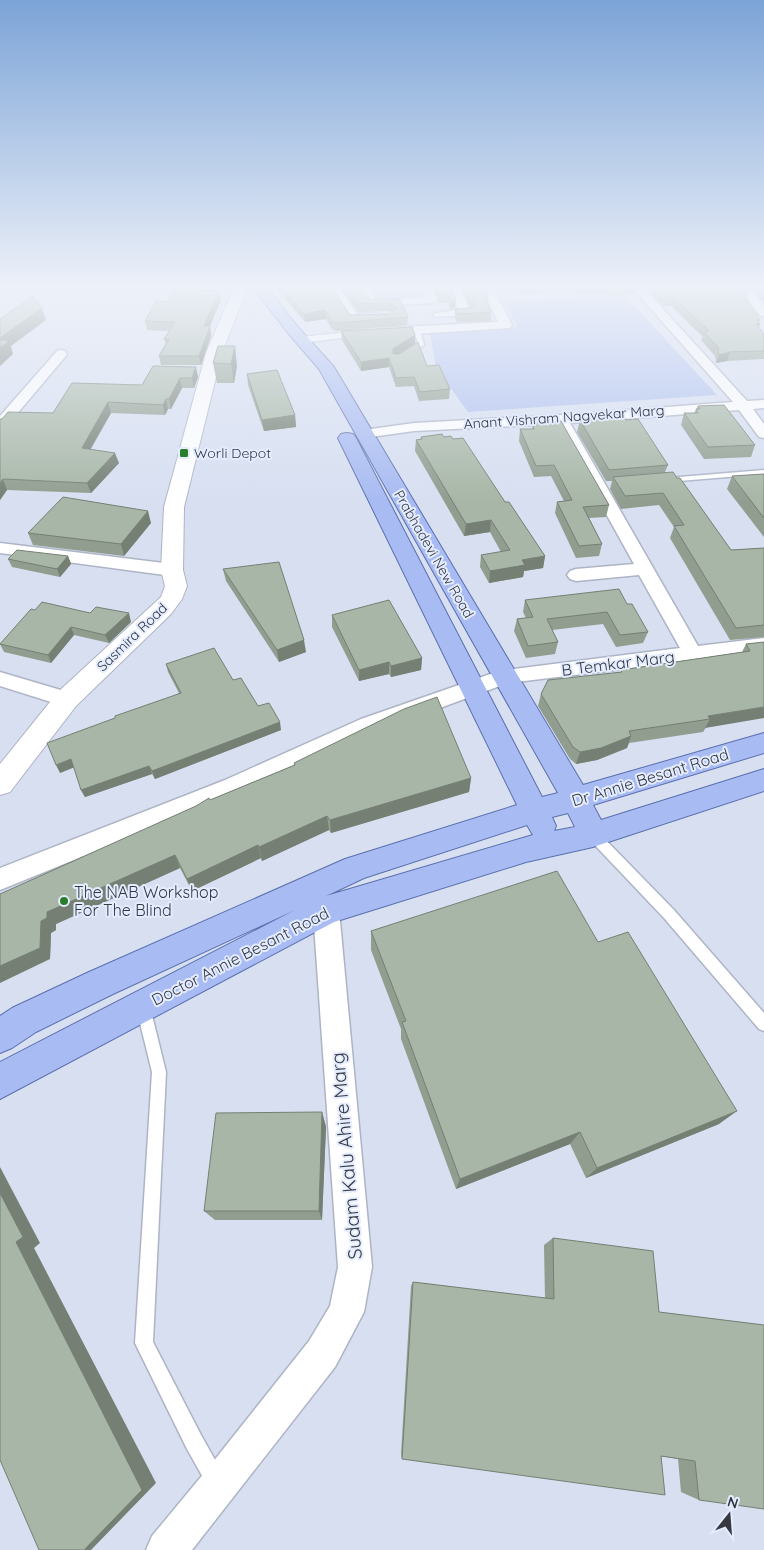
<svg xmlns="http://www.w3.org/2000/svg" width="764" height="1550" font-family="Quicksand,sans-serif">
<rect width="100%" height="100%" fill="#d7dff1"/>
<!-- green -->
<path fill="#aec0ef" d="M371,285h44l5,13 -41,2z
M626,297l91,98 -249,17 -32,-44 -6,-35 87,-6 -13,-26z"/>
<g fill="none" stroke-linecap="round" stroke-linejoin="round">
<!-- service casing -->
<g stroke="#adb4c6" stroke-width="3">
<path id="service" d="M146,285l94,1 3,2 -3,2 -96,-2z
M417,328l3,2 4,15 -14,10h-4v-2l12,-9 -4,-14z
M764,470v4l-97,8 -4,-2 4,-2z
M593,830l4,1 77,79 90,103v18l-5,-2 -95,-111 -75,-79 -2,-4 2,-4z
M143,1000l5,2 2,5 16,65 -13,270 48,93 22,39 3,7 -3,7 -7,3 -7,-3 -22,-39 -52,-106 17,-271 -16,-65 2,-5z"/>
</g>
<!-- pedestrian casing -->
<g stroke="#adb4c6" stroke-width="2">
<path id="pedestrian" d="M356,331l3,1v4l-58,7 -5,-3 5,-3z"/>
</g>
<!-- minor casing -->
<g stroke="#adb4c6" stroke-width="3">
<path id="minor" d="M238,285h26l1,1c-7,5 -24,7 -31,2z
M326,285h11l20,29 22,-1 6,4 -6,4h-29z
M358,285h11l6,13 8,2 41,-3 -4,-12h11l6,15 -6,3 -48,3 -16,-4z
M448,285h11l12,28 -2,2 -34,2 -2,-2 2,-2 23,-3z
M481,285h11l20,40 -2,3 -128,8 -6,-4 6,-4 116,-6z
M630,285h11l106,116 17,-1v8l-11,1 11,15v14l-5,-1 -20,-27 -169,13 128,223 66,-8v14l-256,31 -131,48 -136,61 -241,98v-22l225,-88 136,-61 138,-48 181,-23 -41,-73 -63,6 -6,-2 -3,-4 3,-4 6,-2 58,-5 -78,-140 -142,7 -50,7 -5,-1 -2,-3 2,-3 5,-1 50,-7 147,-8 172,-13z
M737,285h11l16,20v12l-4,-2z
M61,350l4,1 2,3 -2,3 -60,71 -5,1v-13l57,-65z
M0,543l172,21 6,2 3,4 -3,4 -6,2 -172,-23z
M0,672l74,22 3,5 -3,5 -7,3 -67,-21z
M326,898l9,4 4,8 33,357 -8,45 -29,55 -143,183h-46l6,-14 53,-64 104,-131 21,-35 8,-39 -25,-357 4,-8z"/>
</g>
<!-- tertiary casing -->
<g stroke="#adb4c6" stroke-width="2">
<path id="tertiary" d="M235,285h10l2,3 -25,65 -38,154 -1,63 4,16 -5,13 -11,15 -95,92 -66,86 -10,3v-31l58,-72 103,-95 4,-11 -4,-16 3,-63 42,-154z"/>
</g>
<!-- primary casing -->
<g stroke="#5a70ae" stroke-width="2">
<path id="primary" d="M251,285h14l33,42 36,40 249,418 181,-52v20l-171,52 8,15 163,-51v22l-171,56 -67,15 -192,60 -334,177v-37l295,-152 -182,84 -77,38 -24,16 -12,5v-37l12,-8 77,-36 256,-113 172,-54 -179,-367 3,-4 6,-1 6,1 3,4 186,359 16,-4 -239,-424 -31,-36zM568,813l7,14 -21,4 2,-5 -4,-9zM527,825l6,10 -207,61 38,-18z"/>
</g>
<!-- service -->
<use href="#service" fill="#fff" fill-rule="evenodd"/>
<!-- pedestrian -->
<use href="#pedestrian" fill="#fff" fill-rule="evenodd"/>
<!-- minor -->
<use href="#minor" fill="#fff" fill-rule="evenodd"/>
<!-- tertiary -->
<use href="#tertiary" fill="#fff" fill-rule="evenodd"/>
<!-- primary -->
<use href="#primary" fill="#a8bbf2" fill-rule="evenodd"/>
</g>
<!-- wall -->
<path fill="#909d8f" d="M273,285h57l20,30 40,-1 2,-1 -3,-2 -31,1 -19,-27h21l5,10 6,4h29l8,18 -1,8 -71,6 -4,-2 -6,-10 -21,3z
M432,285h18l5,23 -5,1 -2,-6h-9z
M461,285h23l-1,3 5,8 -1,7 4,9v9l-34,1 -2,-4v-9l15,-1z
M493,285h144l1,1 -2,8 -26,2 -4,-3 -29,1 -2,-3 -50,3 -7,-2 -20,1z
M643,285h101l5,6 -3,9 14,20 -1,2 1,2 -1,3 5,7v25l-37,2 -11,2 -1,-7 -14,-16 2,-3 -32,-31h-8z
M750,285h14v15h-2z
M219,291l2,9 -11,26 1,10 -10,29h-40l-2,-9 7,-12 -2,-5 5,-8 -22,-1 -2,-9 22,-19z
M341,331l74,4v9l12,22 23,23 -1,10 -30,2 -5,-15 -18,1 -7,-20 -28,4 -19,-31z
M218,346l19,20 -3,17h-17l-4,-20z
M153,366l45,11 -4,11h-12l-11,21h-3l-3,6 -54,-2 -20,36 28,14 -28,30 -84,-3 -7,10v-81l53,-6 89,-28z
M247,374l48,41 1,12 -32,4 -16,-46z
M698,406l57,39 -4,12 -47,2 -23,-34 3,-12h10z
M594,415l32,5 42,45 -3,7 12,6 54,72 33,-2v89l-34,3 -60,-102 4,-11 -15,-22 -38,4 -11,-20 2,-8h-6l-29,-49 3,-12h8l1,-2h4z
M535,423l74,82 -3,12 -17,1 13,26 -3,12 -23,2 -21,-45 2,-11 7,-1 -13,-25 -17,1 -15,-36 1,-12h12l1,-4h2z
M421,437h23l9,2 52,63 40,54 -2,12 -19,3 -1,6 -34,6 -9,-16 1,-12 20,-3 -11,-20 -26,4 -49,-85 1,-11 5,-1z
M764,474v63l-37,-48 5,-13z
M151,523l-27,33 -91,-11 -5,-12z
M68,556l3,8 -11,13 -48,-10 -4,-8z
M223,569l83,83 -27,10 -53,-81z
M525,600l102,4 21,28 -5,11 -27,4 -13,-23 -51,6 6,12 -3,12 -29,4 -12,-27 3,-12 9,-1 -3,-6z
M35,610l55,3 41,9 -22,21 -35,-8 -23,28 -47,-11 -4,-8z
M332,615l90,43 -1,12 -30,7 -2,-3 -30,7 -27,-54z
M764,642l-61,90 -74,11 -2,5 -30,12 -21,4 -6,-5 -32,-53 3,-12 80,-22v-2l121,-18 4,-8z
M166,664l67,16 48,50 -126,49 -3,-5 -67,23 -4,-7 -7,-23 -14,6 119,-80 -11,-21z
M294,763l177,15 -2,14 -138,41 -2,-3 -67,31 -1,-3 -69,33 -12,-23 -124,56v6l-5,3 -1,26 -50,-65 210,-94 84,-35z
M371,931l227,11 121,182 -133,54 -16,-34 -114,45 -55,-150v-10l-30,-79z
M322,1112l4,15 -4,93h-107l-11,-9z
M553,1238l106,74 105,13 -65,175 -18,-8 -3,-33 -17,-3 -259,3 -1,-5 10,-168 2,-4 132,16 -1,-53z"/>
<!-- shaded-wall -->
<path fill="#757f74" d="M219,291l2,9 -15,35 -2,-9z
M451,300h5l-1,8 -5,1z
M42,308l4,12 -35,26 2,8 -13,12v-28z
M325,310l1,9 -21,3 -1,-8z
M210,326l1,10 -10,29 -2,-9z
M415,335v9l-22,14v-9z
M235,346l2,20 -3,17 -3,-19z
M730,352l-3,9 -11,2 3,-8z
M389,358v9l-28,4v-9z
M196,367l2,10 -4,11 -2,-10z
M180,378l2,10 -11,21 -2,-10z
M166,399l2,10 -3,6 -2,-10z
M108,402l3,11 -26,45 -3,-10z
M295,415l1,12 -32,4 -2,-11z
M115,453l4,10 -28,30 -4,-10z
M3,479l4,11 -7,10v-17z
M148,511l3,12 -27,33 -3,-12z
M491,520l-1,12 -26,4 2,-12z
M68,556l3,8 -11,13 -3,-8z
M545,556l-2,12 -19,3 -1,6 -34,6 1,-12 32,-11z
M129,613l2,9 -22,21 -4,-8z
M71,627l3,8 -23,28 -3,-8z
M304,640l2,12 -27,10 -2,-12z
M422,658l-1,12 -30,7v-11z
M389,662v12l-30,7v-11z
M764,707v11l-59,10 5,-9 -2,-3z
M280,722l1,8 -126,49 -3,-8z
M631,736l-4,12 -30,12 -21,4 4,-12z
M71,759l4,8 -15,6 -4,-8z
M149,766l3,8 -67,23 -4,-7z
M471,778l-2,14 -138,41 -1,-13z
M327,816l2,14 -67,31 -3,-14z
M258,845l3,13 -69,33 -5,-12z
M175,855l5,13 -124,56v6l-5,3 -1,26 -50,24v-17l41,-45 6,-9z
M737,1111l-18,13 -133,54 11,-10z
M322,1112l4,15 -4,93 -3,-9z
M580,1132l-10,12 -114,45 4,-10z
M0,1167l40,76 -6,5 122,235 -65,67h-7l-68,-308 -16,-49z"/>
<!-- building -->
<path fill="#a7b6a6" stroke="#757f74" d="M279,285h51l20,30 40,-1 7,-6 -8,-5 -31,1 -13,-19h15l5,10 6,4h29l8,18 -72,6 -4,-2 -7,-11 -21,4z
M435,285h15l6,15h-5l-3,-6 -9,1z
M465,285h17l6,11h-5l8,16 -33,2 -3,-5 15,-1 4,-3z
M608,285h29l1,1 -26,1z
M653,285h91l5,6h-9l20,29h-3l3,4h-4l8,10v17l-34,1 -11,3 -1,-8 -14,-15 5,-1 -36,-34h-7z
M760,285h4v5z
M173,289l46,2 -15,35h6l-11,30h-40l10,-17h-5l11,-17 -30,-1 11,-20 11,1z
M33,296l9,12 -42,30v-19z
M412,327l3,8 -22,14v5h6l19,-12 9,24 12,-1 11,24 -30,3 -6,-15 -18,1 -7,-20 -28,4 -20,-31z
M0,340l9,1 -9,7z
M218,346h17l-4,18 -18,-1z
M153,366l43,1 -4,11h-12l-11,21h-3l-3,6 -55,-3 -26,46 33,5 -28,30 -84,-4 -3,4v-64h2l6,-7 45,1 19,-30 70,2z
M277,370l18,45 -33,5 -15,-46z
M724,405l31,40 -47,2 -24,-34h14l-2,-4h4l-2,-3z
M622,414l4,6 12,-1 30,46 -59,5 -29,-50h10l-1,-2 6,-1 -1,-2z
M561,421l48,84 -26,2 19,37 -23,2 -22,-44 15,-2 -18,-35 -18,1 -16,-37h14l-1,-4h4l-2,-2z
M442,434l2,3 7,-1 2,3 10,-1 42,64h4l36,54 -23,4 3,5 -35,6 -9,-16 29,-5 -19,-30 -25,4 -50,-84 6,-1 -1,-2z
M673,472l4,6h3l51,72 33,-2v77l-28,3 -62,-102 10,-1 -21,-32 -38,3 -12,-19z
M764,474v44l-32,-42z
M63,497l85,14 -27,33 -93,-11z
M17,550l51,6 -11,13 -49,-10z
M279,562l25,78 -27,10 -54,-81z
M619,589l8,15h5l16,28 -28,3 -13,-23 -60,7 11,23 -30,4 -11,-27 16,-2 -8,-17z
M389,600l33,58 -31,8 -2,-4 -30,8 -27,-55z
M42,602l48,11 6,-6 33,6 -24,22 -34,-8 -23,28 -48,-11 31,-35 4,1z
M764,642v65l-56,9 2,3 -81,12 2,5 -30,12 -21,4 -7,-5 -32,-53 7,-14 74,-8 -1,-2 129,-19 -4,-7z
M214,648l19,32 8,-2 17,28 11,-3 11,19 -128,49 -3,-5 -68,24 -10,-31 -15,6 -9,-22 68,-25v-2l66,-23 -15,-29z
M437,697l34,81 -141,42 -3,-4 -68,31 -1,-2 -71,34 -12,-24 -128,57v6l-6,3 -1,27 -40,18v-72l196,-88 13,-8 1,2 85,-35 -1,-2 110,-54z
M557,871l41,71 30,-10 109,179 -140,57 -17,-36 -120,47 -58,-157 4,-1 -35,-90z
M322,1112l-3,99h-115l12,-98z
M0,1193l23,44 -7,5 126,248 -58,60h-45l-39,-90z
M553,1238l100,13 6,61 105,13v184l-65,-9 -4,-39 -34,-5 4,39 -263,-36 11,-177 141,17z"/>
<!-- sky -->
<linearGradient id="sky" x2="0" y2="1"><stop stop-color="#7ca4d7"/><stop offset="0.57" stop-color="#edf1f9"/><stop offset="1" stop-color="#edf1f9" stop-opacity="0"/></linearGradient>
<rect width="764" height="502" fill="url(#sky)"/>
<!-- markers -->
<g fill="#2a7e2a" stroke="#e4ecff" stroke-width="2">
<rect x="179" y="448" width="10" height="10" rx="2.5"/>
<circle cx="64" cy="901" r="5"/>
</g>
<g text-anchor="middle" stroke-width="4" stroke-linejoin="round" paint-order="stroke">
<!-- far-street labels -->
<g font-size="14" fill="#35383f" stroke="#e4ecff">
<text transform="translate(564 417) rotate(-4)" y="5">Anant Vishram Nagvekar Marg</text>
<text transform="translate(434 554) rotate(60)" y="5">Prabhadevi New Road</text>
<text transform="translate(132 637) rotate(-44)" y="5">Sasmira Road</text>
</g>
<!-- far-poi labels -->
<g font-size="14" fill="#35383f" stroke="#e4ecff" text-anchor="start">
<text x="194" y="458">Worli Depot</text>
</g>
<!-- street labels -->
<g font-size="16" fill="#35383f" stroke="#e4ecff">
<text transform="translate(618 663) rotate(-7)" y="6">B Temkar Marg</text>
<text transform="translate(650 777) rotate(-17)" y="6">Dr Annie Besant Road</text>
<text transform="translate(240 956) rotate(-27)" y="6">Doctor Annie Besant Road</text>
</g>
<!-- poi labels -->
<g font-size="16" fill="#35383f" stroke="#e4ecff" text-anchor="start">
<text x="74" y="898">The NAB Workshop<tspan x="74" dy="18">For The Blind</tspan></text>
</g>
<!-- near-street labels -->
<g font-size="19" fill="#35383f" stroke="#e4ecff">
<text transform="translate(346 1156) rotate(-95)" y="7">Sudam Kalu Ahire Marg</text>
</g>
</g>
<!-- north arrow -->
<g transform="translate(729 1515) rotate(17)" stroke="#e4ecff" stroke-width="4" paint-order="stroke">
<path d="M0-4L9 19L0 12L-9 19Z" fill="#35383f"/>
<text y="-8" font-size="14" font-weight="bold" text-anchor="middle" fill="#35383f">N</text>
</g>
</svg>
